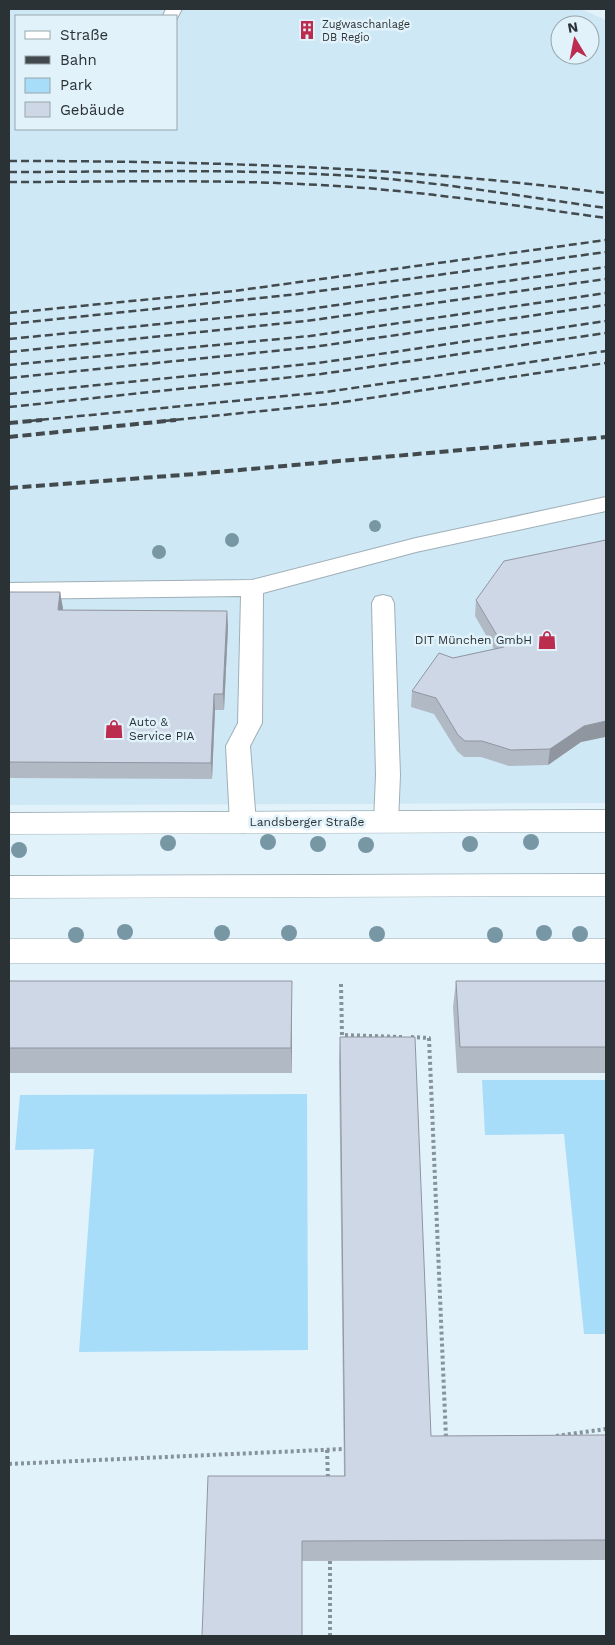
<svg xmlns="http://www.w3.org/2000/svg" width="615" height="1645" font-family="'Work Sans',sans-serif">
<rect width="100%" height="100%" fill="#e1f2fb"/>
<!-- built -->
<path fill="#cfe8f5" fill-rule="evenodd" d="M9,9h572l25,11v783l-597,2zM16,16h160v113h-160zM560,25h30v30h-30z"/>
<!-- green -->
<path fill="#a8ddf9" d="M482,1080h124v254h-22l-20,-200 -79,1z
M307,1094l1,256 -229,2 15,-203 -79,1 5,-55z"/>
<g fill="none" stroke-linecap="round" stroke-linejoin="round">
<!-- lane casing -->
<g stroke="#9fafb7" stroke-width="2">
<path id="lane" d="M166,9h16l-6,11v-4h-13z
M606,497v14l-190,41 -153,41 -1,130 -12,23 6,77 -4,7 -9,3 -9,-3 -4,-7 -4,-77 12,-23 3,-127 -232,3v-16l243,-3 164,-42z
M383,595l8,2 3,6 6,172 -2,47 -3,7 -9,3 -9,-3 -3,-7 2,-47 -4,-172 3,-6z"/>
</g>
<!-- street casing -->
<g stroke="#9fafb7" stroke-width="1">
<path id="street" d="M606,810v22l-597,2v-21z
M9,939h597v24h-597z"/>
</g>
<!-- primary casing -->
<g stroke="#9fafb7" stroke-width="1">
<path id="primary" d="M606,874v22l-597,2v-22z"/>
</g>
<!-- path -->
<path stroke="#87939a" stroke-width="4" stroke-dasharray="3 3" stroke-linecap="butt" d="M341,984l1,51 60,2
M411,1037l18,1 17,400
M556,1436l50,-7
M327,1450l1,29
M9,1464l335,-15
M330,1561v75"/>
<!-- lane -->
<use href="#lane" fill="#fff" fill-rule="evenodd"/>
<!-- street -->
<use href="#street" fill="#fff" fill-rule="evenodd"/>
<!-- primary -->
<use href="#primary" fill="#fff" fill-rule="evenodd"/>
<!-- rail-far1 -->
<path stroke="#424a4e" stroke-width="2.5" stroke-dasharray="8 4" stroke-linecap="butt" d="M9,161c201,0 398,6 597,32
M9,172c119,0 238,-4 356,5 81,6 161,20 241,31
M9,182c104,0 207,-3 311,3 96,5 191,20 286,33
M9,313l225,-22 372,-51
M9,324l289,-30 308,-42
M9,339l293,-29 304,-43
M9,352l297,-31 300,-42
M9,365l301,-29 296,-43
M9,378l304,-31 293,-42
M9,394l309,-31 288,-42
M9,407l312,-33 285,-41
M29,421l297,-29 280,-41
M164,421l166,-17 276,-41"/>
<!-- rail -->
<path stroke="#424a4e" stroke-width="4" stroke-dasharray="9 4.5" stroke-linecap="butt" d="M9,423l33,-3
M9,437l167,-17
M9,488l186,-14 411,-37"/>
</g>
<!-- trees -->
<g fill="#7897a5">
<circle cx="375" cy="526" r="6"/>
<circle cx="232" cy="540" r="7"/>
<circle cx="159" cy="552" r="7"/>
<circle cx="268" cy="842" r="8"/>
<circle cx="531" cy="842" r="8"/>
<circle cx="168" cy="843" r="8"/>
<circle cx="318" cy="844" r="8"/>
<circle cx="470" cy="844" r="8"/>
<circle cx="366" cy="845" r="8"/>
<circle cx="19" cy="850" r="8"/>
<circle cx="125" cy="932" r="8"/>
<circle cx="222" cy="933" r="8"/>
<circle cx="289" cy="933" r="8"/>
<circle cx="544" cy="933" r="8"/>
<circle cx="377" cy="934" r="8"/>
<circle cx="580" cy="934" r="8"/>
<circle cx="76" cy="935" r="8"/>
<circle cx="495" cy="935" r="8"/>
</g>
<!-- wall -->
<path fill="#b1b9c5" d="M606,540v198l-1,-1 -24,5 -33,23 -39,1 -28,-9h-17l-7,-6 -23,-37 -23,-7 1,-16 41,-33 41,-9 -19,-33 1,-16z
M9,592h51l2,18 165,1 1,16 -4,83h-9l-3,69 -203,-1z
M9,981l283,26v66h-283z
M456,981h150v92h-149l-4,-66z
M340,1037l91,399 175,-1v125l-304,1 -100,75 142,-160 -5,-413z"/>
<!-- shaded-wall -->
<path fill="#9096a0" d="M60,592l3,16 -3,19 -2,-17z
M227,611l1,16 -4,83 -1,-16z
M214,694l1,16 -3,69 -1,-16z
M606,721v10l-1,6 -24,5 -33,23 2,-16 34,-23z
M292,981v92l-1,-25z"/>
<!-- building -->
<path fill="#ced7e5" stroke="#9096a0" d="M606,540v181l-22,5 -34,23 -39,1 -29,-9h-17l-7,-6 -22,-37 -24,-7 27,-38 14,5 51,-11 -28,-47 28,-39z
M9,592h51l-2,18 169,1 -4,83h-9l-3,69 -202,-1z
M9,981h283l-1,67h-282z
M456,981h150v66h-146z
M340,1037h75l16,399 175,-1v105l-304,1v95h-100l6,-160h137z"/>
<!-- icons -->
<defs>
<g id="building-bare" transform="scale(1.5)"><path d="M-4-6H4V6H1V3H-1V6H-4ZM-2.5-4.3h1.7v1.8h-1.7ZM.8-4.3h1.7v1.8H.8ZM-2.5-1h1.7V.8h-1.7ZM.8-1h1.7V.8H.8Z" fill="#bc2c4f" stroke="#e1f2fb" stroke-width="2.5" paint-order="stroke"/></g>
<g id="shop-bare" transform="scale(1.5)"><path d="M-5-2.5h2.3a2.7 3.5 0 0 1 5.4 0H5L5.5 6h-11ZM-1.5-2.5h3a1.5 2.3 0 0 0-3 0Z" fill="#bc2c4f" stroke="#e1f2fb" stroke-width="2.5" paint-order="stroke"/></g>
</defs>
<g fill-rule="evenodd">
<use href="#building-bare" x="307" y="30"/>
<use href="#shop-bare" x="547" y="640"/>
<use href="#shop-bare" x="114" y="729"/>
</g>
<g text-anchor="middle" stroke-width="5" stroke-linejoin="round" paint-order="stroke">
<!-- far-poi labels -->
<g font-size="11" fill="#2b3235" stroke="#e1f2fb" text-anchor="start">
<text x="322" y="28">Zugwaschanlage<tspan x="322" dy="13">DB Regio</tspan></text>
</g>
<!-- poi labels -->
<g font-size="12" fill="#2b3235" stroke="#e1f2fb" text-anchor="end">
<text x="532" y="644">DIT München GmbH</text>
<text x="129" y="726" text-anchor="start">Auto &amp;<tspan x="129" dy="14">Service PIA</tspan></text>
</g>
<!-- street labels -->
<g font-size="12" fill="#2b3235" stroke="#e1f2fb">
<text x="307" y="826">Landsberger Straße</text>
</g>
</g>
<!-- border -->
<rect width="615" height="1645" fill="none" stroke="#2b3235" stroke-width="20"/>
<!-- legend -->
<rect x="15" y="15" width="162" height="115" fill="#e1f2fb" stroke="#98a5ac"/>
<rect x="25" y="31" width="25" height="8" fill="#ffffff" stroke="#98a5ac"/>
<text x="60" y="40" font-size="15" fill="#2b3235">Straße</text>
<rect x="25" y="56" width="25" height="8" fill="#424a4e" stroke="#98a5ac"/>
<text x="60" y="65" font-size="15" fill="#2b3235">Bahn</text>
<rect x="25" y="78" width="25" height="15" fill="#a8ddf9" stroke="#98a5ac"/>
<text x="60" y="90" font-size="15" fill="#2b3235">Park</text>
<rect x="25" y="102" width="25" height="15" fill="#ced7e5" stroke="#98a5ac"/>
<text x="60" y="115" font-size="15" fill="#2b3235">Gebäude</text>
<!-- north arrow -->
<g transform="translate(575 40) rotate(350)"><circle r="24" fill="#e1f2fb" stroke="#98a5ac"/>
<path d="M0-4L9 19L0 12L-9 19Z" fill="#bc2c4f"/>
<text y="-8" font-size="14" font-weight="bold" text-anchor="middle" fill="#2b3235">N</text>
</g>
</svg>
